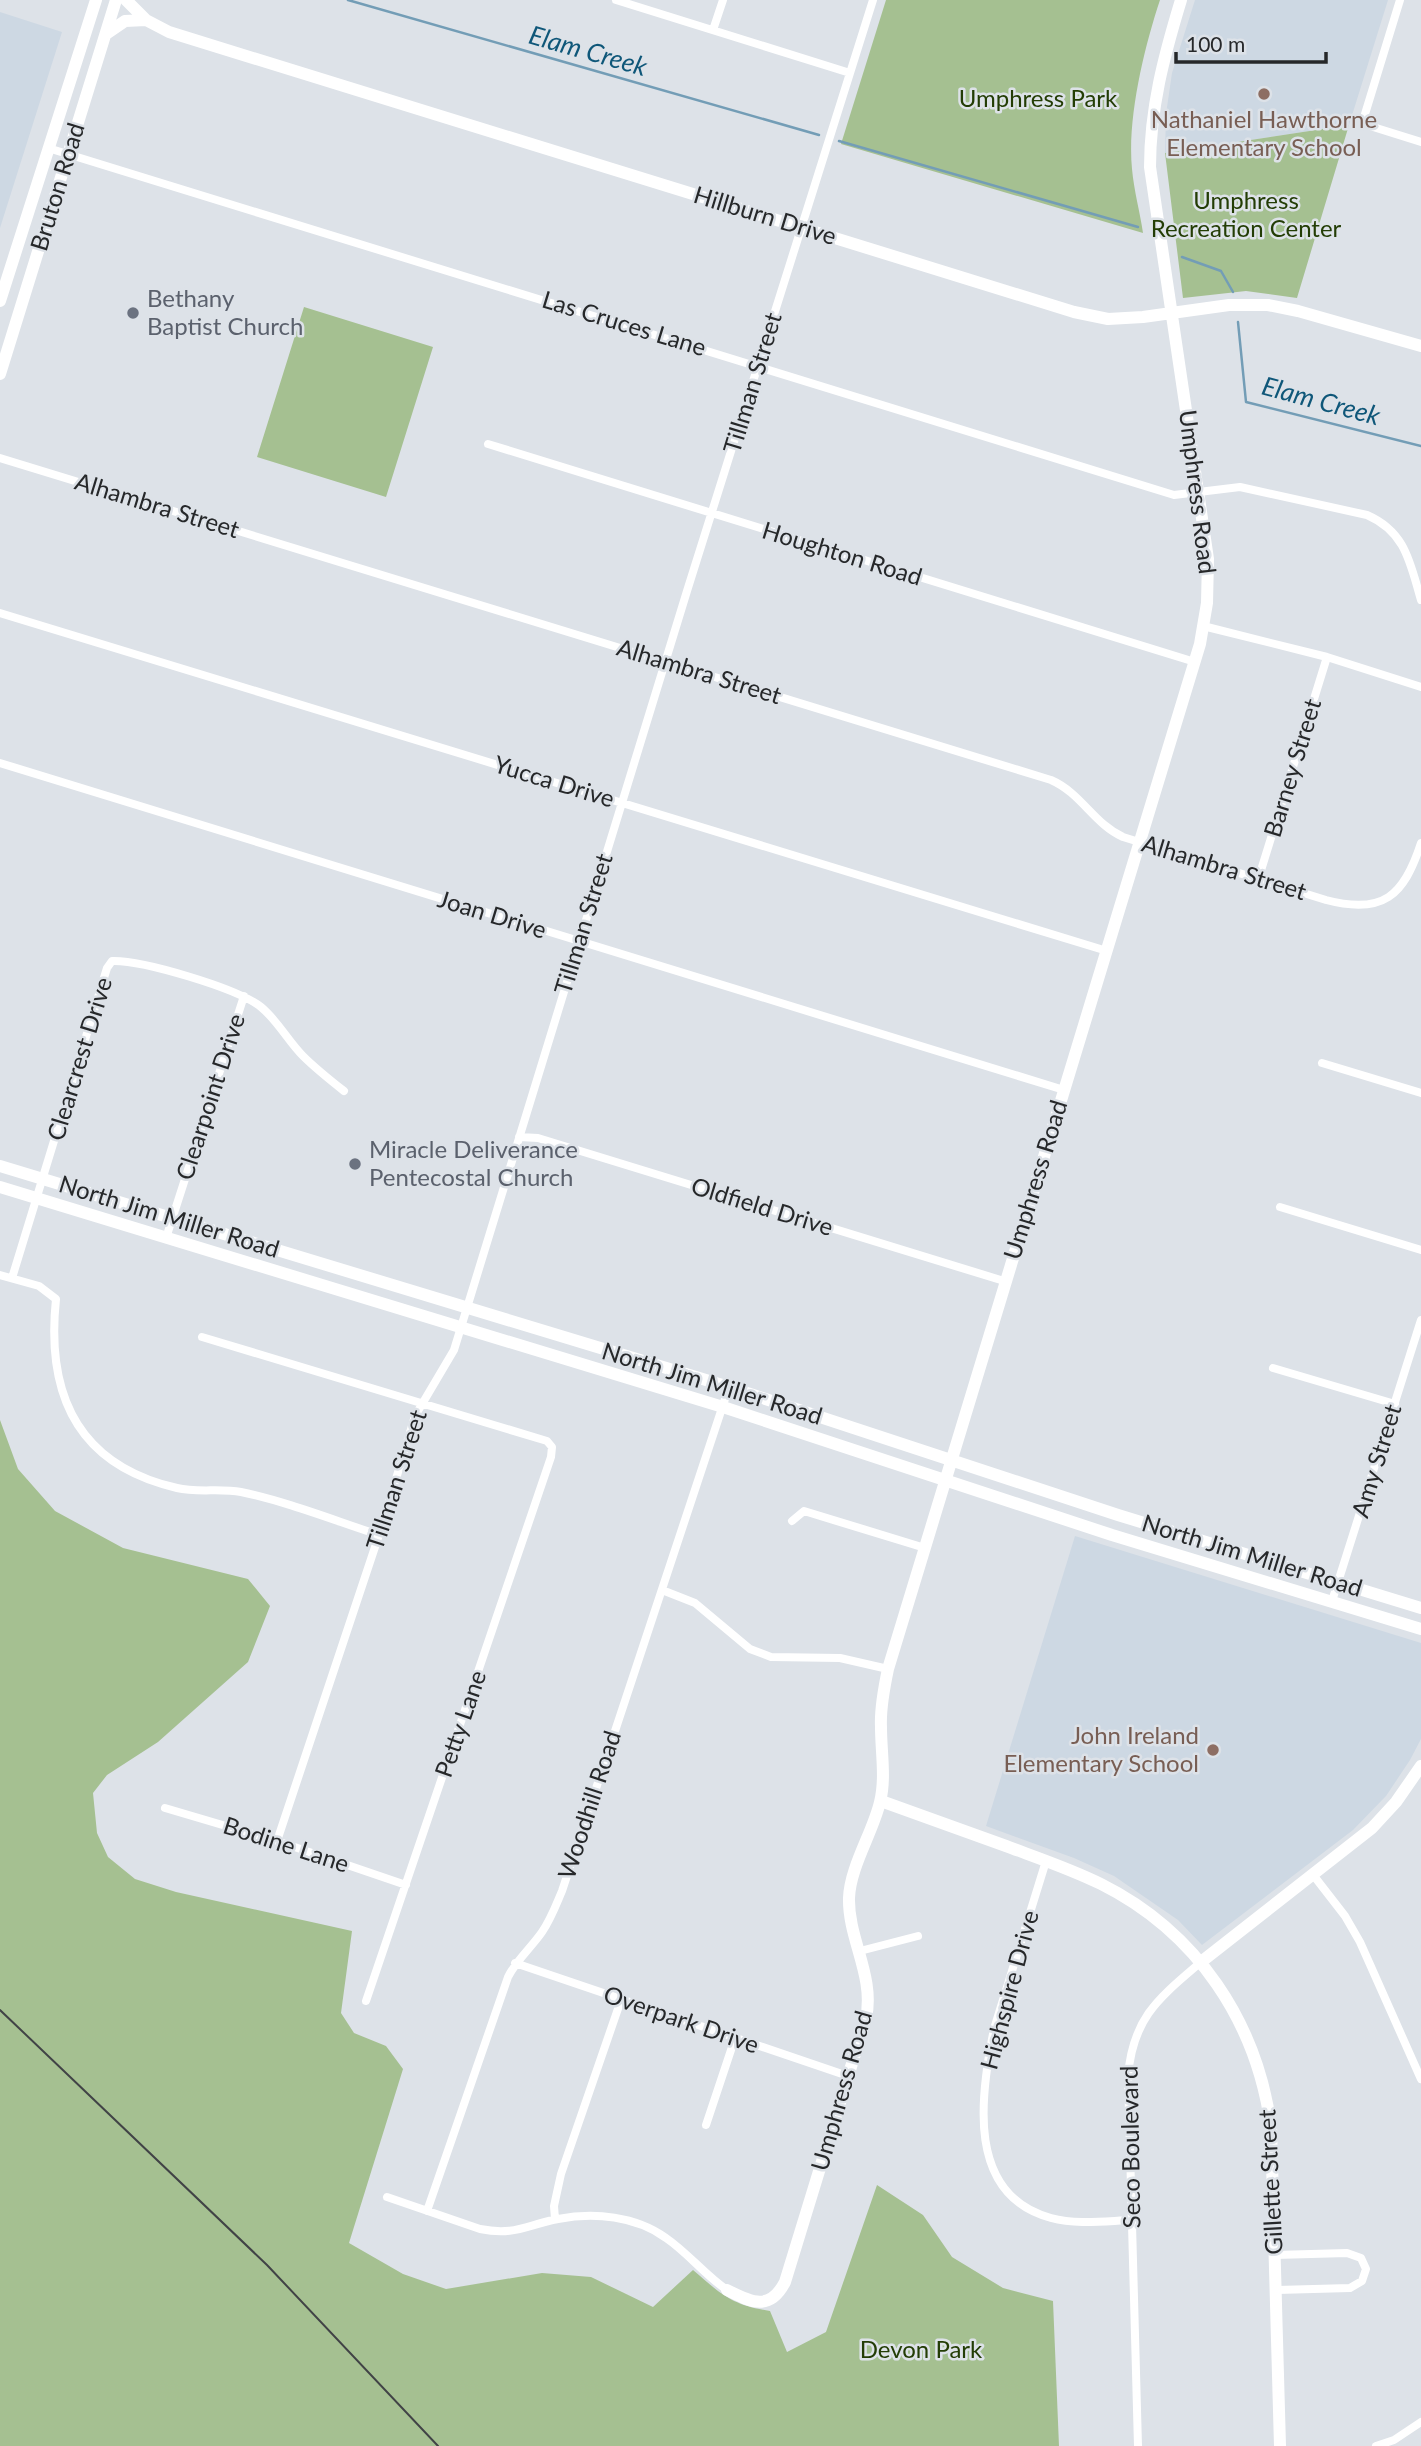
<svg xmlns="http://www.w3.org/2000/svg" width="1421" height="2446" font-family="Lato,sans-serif">
<rect width="100%" height="100%" fill="#dde2e8"/>
<!-- built -->
<path fill="#cdd8e3" d="M1195,0h193l-39,125 -184,28 1,-39 6,-41z
M0,12l62,20 -62,196z
M1075,1536l346,107v96l-11,21 -24,36 -33,34 -151,115 -24,-25 -64,-44 -40,-18 -88,-32z"/>
<!-- green -->
<path fill="#a5c091" d="M886,0h274c-16,48 -33,119 -28,169 2,22 8,43 11,64l-302,-89z
M1349,125l-52,173 -51,-7 -63,7 -18,-145z
M304,307l129,40 -47,150 -129,-40z
M0,1420l18,49 37,42 68,37 125,31 22,27 -22,56 -90,80 -51,33 -14,18 4,40 11,24 27,22 41,13 176,39 -11,82 13,20 32,13 17,23 -54,174 54,31 43,15 96,-16 49,4 62,30 40,-37c28,24 38,35 77,41l17,41 39,-20 51,-147 46,30 29,42 51,31 50,13 6,145h-1059z"/>
<g fill="none" stroke-linecap="round" stroke-linejoin="round">
<!-- stream -->
<path stroke="#739db6" stroke-width="2.5" d="M348,0l471,135
M839,141l299,86
M1182,257l39,14 12,21
M1238,322l8,80 175,44"/>
<!-- street -->
<path stroke="#fff" stroke-width="8" d="M616,0l234,73
M1400,0l-35,114v7l5,5 51,16
M713,30l10,-30
M48,148l1126,347 66,-8 127,28c39,17 43,48 54,85
M488,444l707,218
M0,458l1051,322c30,13 43,44 72,57l203,63c57,15 78,-4 95,-57
M0,613l1107,338
M1203,626l124,31 94,30
M0,763l1064,327
M1258,880l69,-223
M1322,1063l99,30
M519,1137l19,1 466,143
M1280,1207l141,43
M166,1238l78,-242
M0,1275l39,11 17,13c-10,95 21,166 121,189 20,5 43,0 64,4 47,10 92,28 138,43
M12,1278l95,-310 5,-7c30,-1 125,27 149,46 17,14 27,34 42,49 13,13 27,24 41,35
M202,1337l345,104 5,6 -1,10 -185,544
M1273,1368l122,36
M792,1521l12,-10 121,37
M662,1590l33,13 55,46 21,8 69,1 48,11
M1332,1601l89,-281
M165,1808l112,33 129,44
M277,1841l102,-306 36,-119 39,-66 233,-759 186,-591
M1046,1861l-52,168c-14,67 -28,166 57,189 26,7 54,3 81,2
M1314,1876l31,40 15,26 61,137
M860,1951l58,-15
M515,1963l333,113
M706,2125l29,-87
M387,2197l93,32c35,7 46,-4 78,-10 36,-7 78,-3 108,19 22,15 39,37 61,52
M427,2211l81,-234c9,-18 23,-29 34,-45 9,-13 14,-27 20,-41l167,-504
M555,2219l-1,-13 7,-32 60,-174
M1275,2255l72,-2 14,5 5,11 -4,12 -12,7 -73,2
M1138,2446l-10,-370c5,-59 31,-78 73,-114
M1376,2446l18,-6 27,-18"/>
<!-- secondary -->
<path stroke="#fff" stroke-width="12" d="M126,0l20,20 23,12 905,280 34,7 35,-2 86,-12h39l30,6 123,35
M106,34l19,-13 21,-1
M0,301l96,-301
M0,374l116,-374
M0,1166l729,221 389,128 303,93
M0,1187l723,220 389,128 309,94
M881,1801c42,15 84,30 125,45 32,12 65,23 95,38 96,48 156,138 170,243l9,319
M1201,1962l171,-134 24,-26 25,-36
M727,2290c25,13 43,21 58,-8l81,-264c9,-42 -18,-79 -17,-120 1,-31 24,-66 31,-96 6,-24 1,-50 1,-75 -1,-19 3,-39 7,-58l312,-1025 7,-41 1,-44 -58,-392c0,-59 14,-111 31,-167"/>
<!-- tram -->
<path stroke="#414346" stroke-width="2" d="M0,2010l267,255 171,181"/>
</g>
<!-- markers -->
<g fill="#8d6e63" stroke="#dde2e8" stroke-width="2.5">
<circle cx="1264" cy="94" r="7"/>
<circle cx="1213" cy="1750" r="7"/>
</g>
<g fill="#6b7280" stroke="#dde2e8" stroke-width="2.5">
<circle cx="133" cy="313" r="7"/>
<circle cx="355" cy="1164" r="7"/>
</g>
<g text-anchor="middle" stroke-width="5" stroke-linejoin="round" paint-order="stroke">
<!-- park labels -->
<g font-size="24" fill="#233d05" stroke="#dde2e8">
<text x="1038" y="107">Umphress Park</text>
<text x="1246" y="209">Umphress<tspan x="1246" dy="28">Recreation Center</tspan></text>
<text x="921" y="2358">Devon Park</text>
</g>
<!-- education labels -->
<g font-size="24" fill="#785e54" stroke="#dde2e8">
<text x="1264" y="128">Nathaniel Hawthorne<tspan x="1264" dy="28">Elementary School</tspan></text>
<text x="1199" y="1744" text-anchor="end">John Ireland<tspan x="1199" dy="28">Elementary School</tspan></text>
</g>
<!-- street labels -->
<g font-size="24" fill="#26282a" stroke="#dde2e8">
<text transform="translate(58 187) rotate(-73)" y="8">Bruton Road</text>
<text transform="translate(765 216) rotate(17)" y="8">Hillburn Drive</text>
<text transform="translate(624 324) rotate(17)" y="8">Las Cruces Lane</text>
<text transform="translate(753 383) rotate(-73)" y="8">Tillman Street</text>
<text transform="translate(1197 492) rotate(83)" y="8">Umphress Road</text>
<text transform="translate(157 506) rotate(17)" y="8">Alhambra Street</text>
<text transform="translate(842 554) rotate(17)" y="8">Houghton Road</text>
<text transform="translate(699 672) rotate(17)" y="8">Alhambra Street</text>
<text transform="translate(1293 768) rotate(-73)" y="8">Barney Street</text>
<text transform="translate(554 782) rotate(17)" y="8">Yucca Drive</text>
<text transform="translate(1224 868) rotate(17)" y="8">Alhambra Street</text>
<text transform="translate(492 915) rotate(17)" y="8">Joan Drive</text>
<text transform="translate(584 924) rotate(-73)" y="8">Tillman Street</text>
<text transform="translate(80 1059) rotate(-73)" y="8">Clearcrest Drive</text>
<text transform="translate(211 1097) rotate(-72)" y="8">Clearpoint Drive</text>
<text transform="translate(1036 1180) rotate(-73)" y="8">Umphress Road</text>
<text transform="translate(762 1207) rotate(17)" y="8">Oldfield Drive</text>
<text transform="translate(169 1217) rotate(17)" y="8">North Jim Miller Road</text>
<text transform="translate(712 1384) rotate(17)" y="8">North Jim Miller Road</text>
<text transform="translate(1377 1461) rotate(-73)" y="8">Amy Street</text>
<text transform="translate(397 1480) rotate(-72)" y="8">Tillman Street</text>
<text transform="translate(1252 1556) rotate(17)" y="8">North Jim Miller Road</text>
<text transform="translate(461 1724) rotate(-71)" y="8">Petty Lane</text>
<text transform="translate(590 1805) rotate(-72)" y="8">Woodhill Road</text>
<text transform="translate(286 1845) rotate(18)" y="8">Bodine Lane</text>
<text transform="translate(1010 1990) rotate(-75)" y="8">Highspire Drive</text>
<text transform="translate(681 2020) rotate(19)" y="8">Overpark Drive</text>
<text transform="translate(842 2091) rotate(-74)" y="8">Umphress Road</text>
<text transform="translate(1131 2147) rotate(-91)" y="8">Seco Boulevard</text>
<text transform="translate(1271 2182) rotate(-93)" y="8">Gillette Street</text>
</g>
<!-- worship labels -->
<g font-size="24" fill="#5b616d" stroke="#dde2e8" text-anchor="start">
<text x="147" y="307">Bethany<tspan x="147" dy="28">Baptist Church</tspan></text>
<text x="369" y="1158">Miracle Deliverance<tspan x="369" dy="28">Pentecostal Church</tspan></text>
</g>
<!-- water labels -->
<g font-size="26" font-style="italic" fill="#0f5779" stroke="#dde2e8">
<text transform="translate(588 51) rotate(16)" y="9">Elam Creek</text>
<text transform="translate(1321 401) rotate(15)" y="9">Elam Creek</text>
</g>
</g>
<!-- scale -->
<path d="M1176 52v10h150v-10" fill="none" stroke="#26282a" stroke-width="3.5"/>
<text x="1186" y="52" font-size="21" fill="#26282a" stroke="#dde2e8" stroke-width="5" paint-order="stroke">100 m</text>
</svg>
